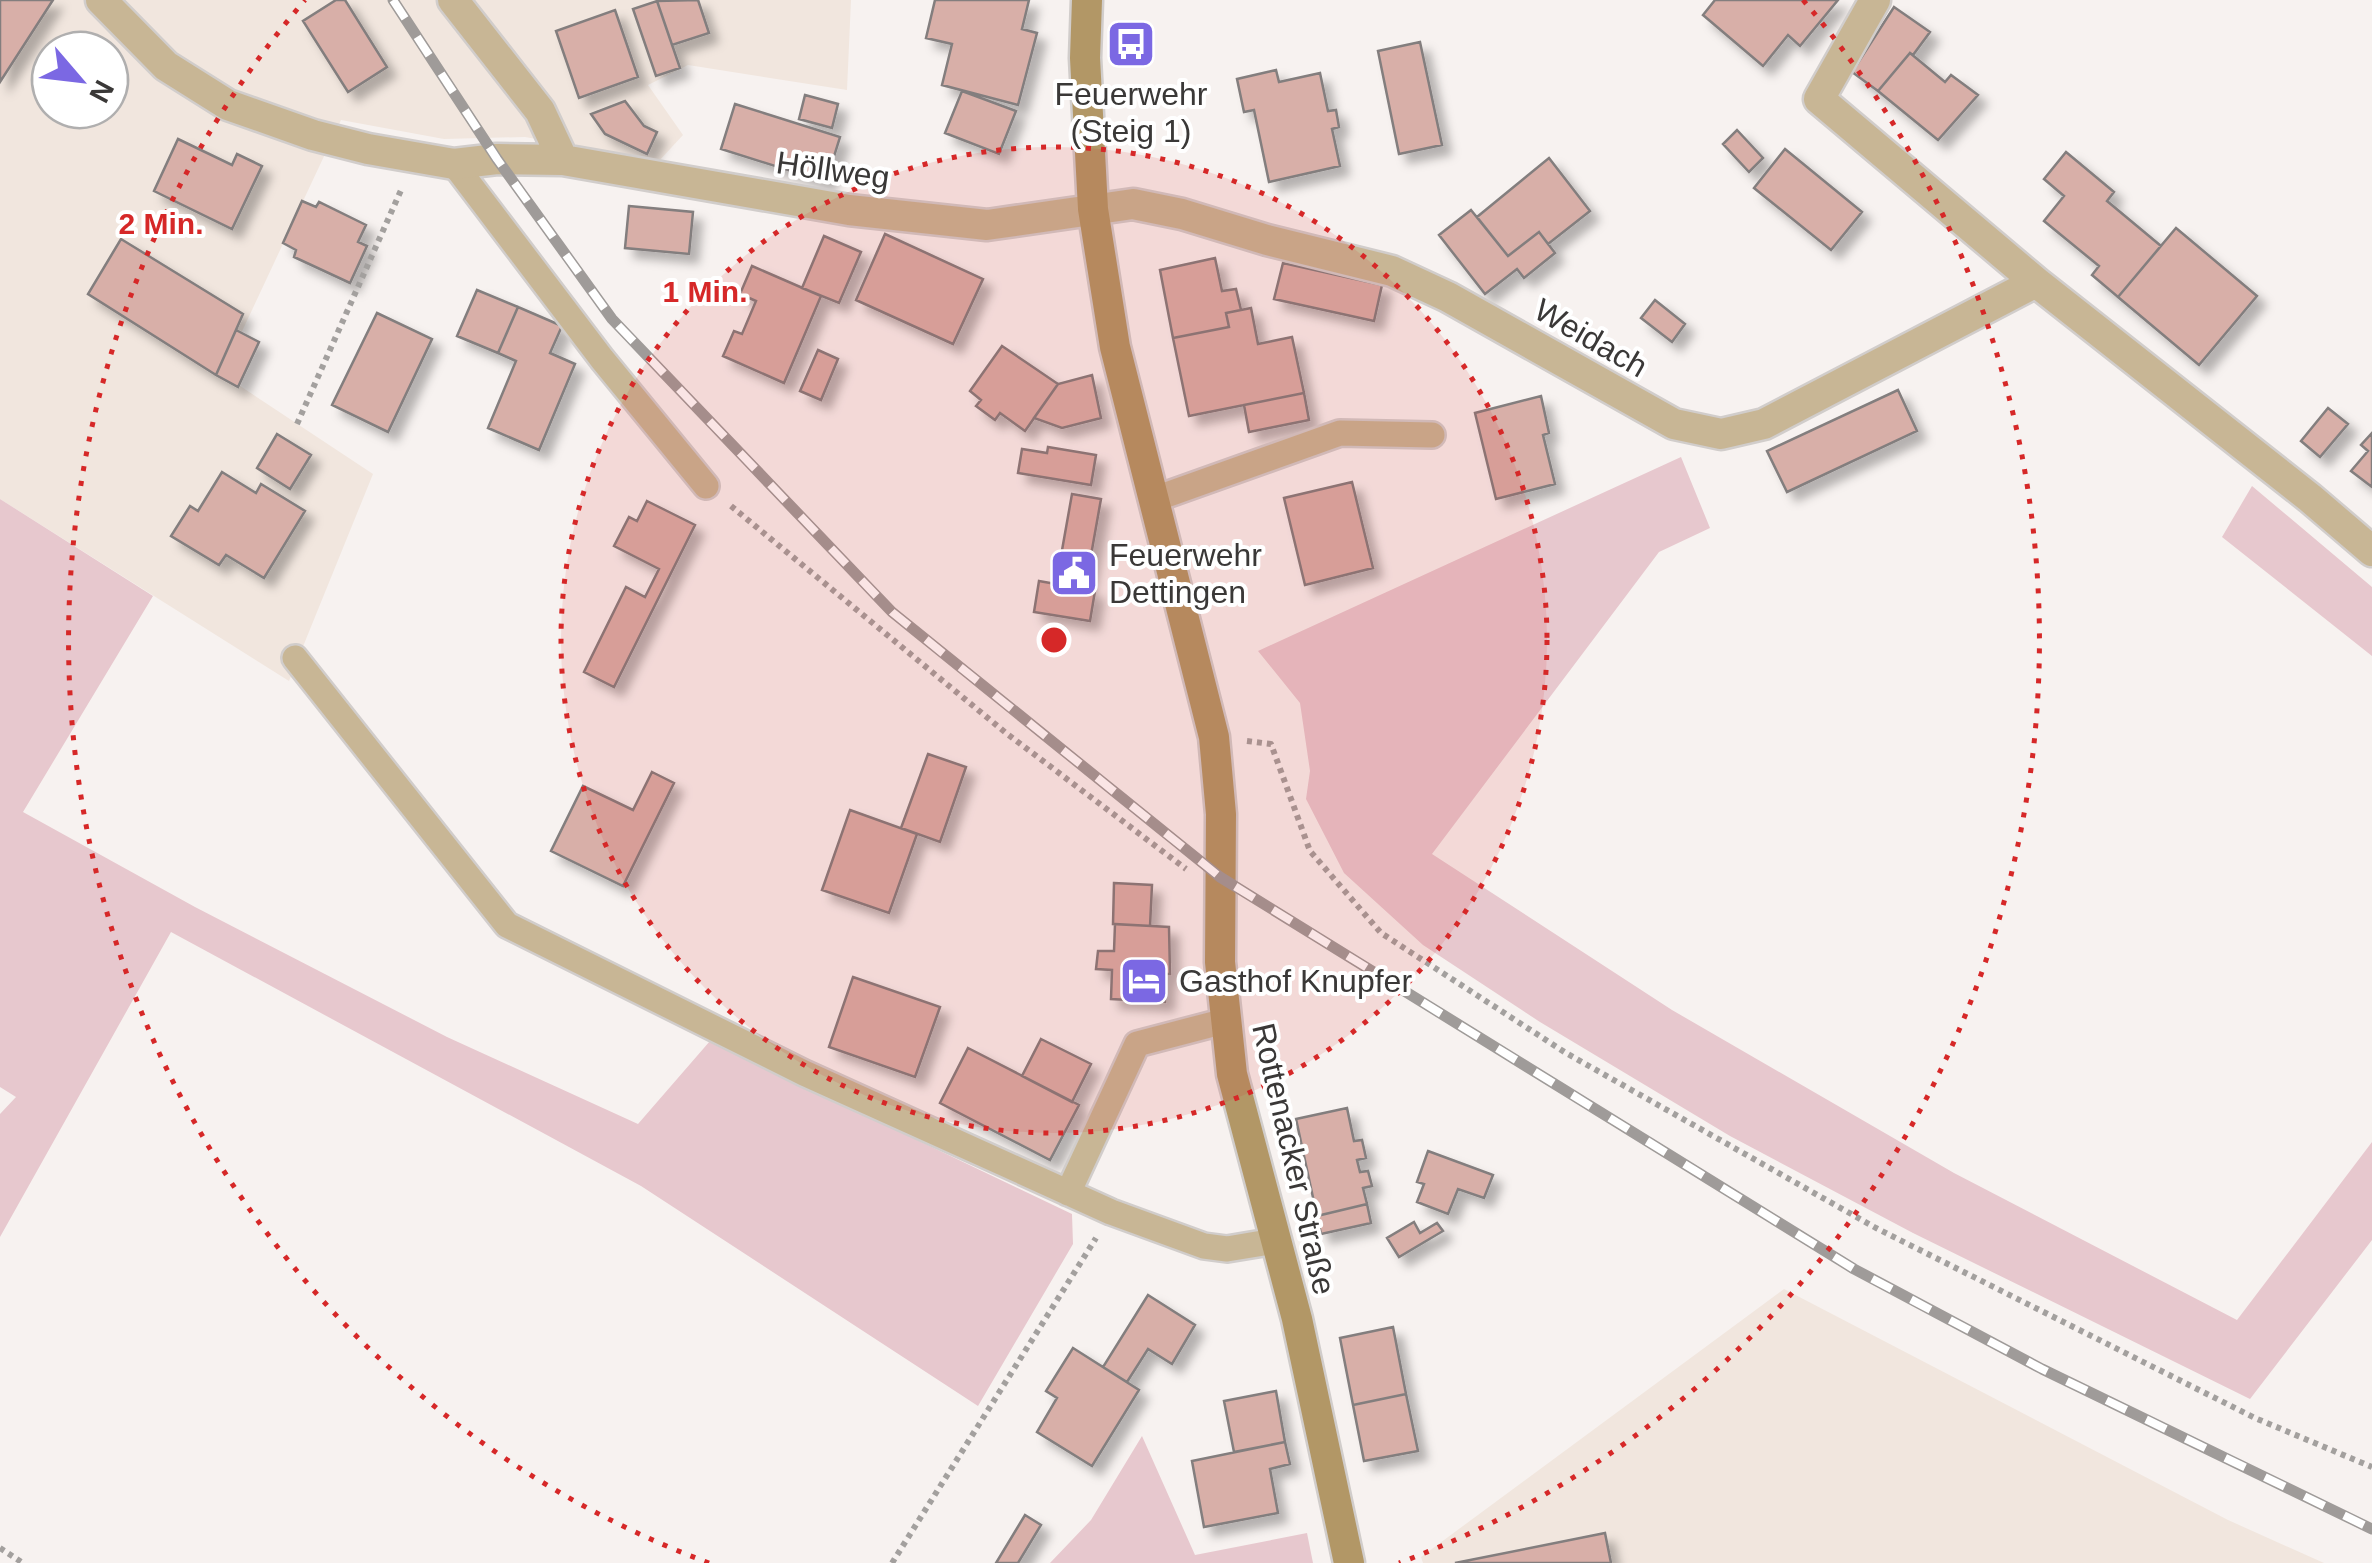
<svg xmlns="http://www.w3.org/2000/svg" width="2372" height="1563" font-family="Arial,sans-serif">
<defs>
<filter id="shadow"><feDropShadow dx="9" dy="9" stdDeviation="5" flood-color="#0004"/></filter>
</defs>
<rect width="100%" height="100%" fill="#f7f2f0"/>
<!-- built -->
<path fill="#f1e6de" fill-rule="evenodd" d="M0,0h851l-4,90 -159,-25 -40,20 35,50 -24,26 -134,-24 -81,2 -103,-19 -119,254 151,100 -84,207 -289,-182zM50,50h60v60h-60z
M1784,1289l444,231 96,43h-901l-2,-6z"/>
<!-- green -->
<path fill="#e7c8ce" d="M1681,457l29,71 -51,24 -227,302 240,156 282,163 283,147 135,-178v98l-122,159 -337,-166 -183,-97 -190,-114 -117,-77 -79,-72 -38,-74 4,-28 -10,-68 -42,-52z
M2252,486l120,101v69l-150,-119z
M0,499l153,97 -130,216 172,95 252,130 191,87 72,-83 362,173 1,30 -95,162 -337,-220 -470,-254 -171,305v-123l16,-17 -16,-10z
M1142,1436l53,119 112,-22 6,30h-263l41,-43z"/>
<!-- building -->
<path fill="#d8afa8" stroke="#837e7e" stroke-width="2.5" filter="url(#shadow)" d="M0,0h53l-53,82z
M336,0h9l42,67 -39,25 -45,-71z
M698,0l11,33 -37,12 -15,-44z
M935,0h94l-7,29 15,4 -19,72 -76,-20 10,-41 -26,-6z
M1715,0h123l-38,46 -12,-11 -25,31 -60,-51z
M657,1l23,67 -24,8 -23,-67z
M1894,7l36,25 -17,23 -3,-2 -32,38 -26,-19z
M615,10l23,67 -59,21 -23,-67z
M1420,42l22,103 -43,9 -21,-103z
M1910,53l35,29 6,-7 27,20 -40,45 -60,-49z
M1276,70l3,12 41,-9 8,38 8,-1 3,17 -7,2 8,37 -71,16 -15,-72 -10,2 -7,-33z
M962,91l54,20 -17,43 -54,-21z
M805,95l33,9 -6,24 -33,-9z
M625,101l19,25 13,6 -10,22 -42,-20 -14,-20z
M735,104l105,33 -14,45 -105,-33z
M1737,130l26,28 -14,14 -26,-28z
M178,139l54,26 5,-11 25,12 -30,63 -78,-38z
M1785,149l77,63 -31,38 -77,-62z
M2066,152l48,40 -7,9 54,45 -43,51 -26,-22 7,-9 -55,-45 20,-25 -20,-17z
M1549,158l41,53 -42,33 -9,-12 -31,24 -31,-39z
M302,201l14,6 3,-5 47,23 -8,17 9,4 -17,37 -56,-26 2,-7 -13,-7z
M629,206l64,6 -4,42 -64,-6z
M1471,210l37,46 31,-24 16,21 -31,25 -7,-9 -32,25 -46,-59z
M2176,228l81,68 -58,69 -81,-68z
M885,234l98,45 -30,65 -97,-44z
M824,236l37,16 -22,51 -37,-15z
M121,239l122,75 -27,61 -128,-81z
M1215,258l7,33 14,-2 5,21 -15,3 3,14 -56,11 -13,-68z
M1283,263l99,22 -8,36 -100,-22z
M752,266l69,30 -37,87 -61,-27 11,-25 8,3 14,-33 -16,-7z
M477,290l41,17 -20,46 -41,-17z
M1655,300l30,24 -13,18 -31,-24z
M518,307l44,19 -12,27 25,11 -36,86 -51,-22 28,-67 -18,-8z
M1251,308l7,36 34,-7 12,56 -115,23 -16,-78 56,-11 -3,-14z
M377,313l55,26 -44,93 -56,-27z
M236,330l23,12 -21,45 -22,-12z
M1002,346l56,38 -33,47 -25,-18 -5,7 -19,-14 5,-6 -11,-9z
M818,350l20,9 -17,41 -21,-9z
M1092,375l9,43 -39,10 -28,-10 24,-34z
M1898,390l19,41 -130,61 -20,-41z
M1304,393l5,27 -60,12 -5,-27z
M1541,396l8,37 -6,2 12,49 -59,15 -21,-86z
M2328,408l20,16 -28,33 -19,-16z
M2372,433v54l-21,-16 17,-20 -7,-6z
M277,434l34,21 -21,34 -33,-21z
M1048,447l48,8 -5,30 -73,-12 4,-24 25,4z
M222,472l34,21 5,-9 44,27 -41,67 -38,-23 -7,10 -48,-29 19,-30 8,5z
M1352,482l21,86 -68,17 -21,-87z
M1072,494l29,5 -16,90 -29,-5z
M647,501l48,24 -81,162 -30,-15 42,-85 19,10 14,-28 -45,-23 15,-29 8,4z
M1039,581l56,10 -5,30 -56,-9z
M928,754l38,13 -26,75 -39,-14z
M652,772l22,11 -51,103 -72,-35 32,-65 50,24z
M850,810l67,24 -28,79 -67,-23z
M1114,883l38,2 -2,41 -37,-2z
M1115,924l54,3 1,47h-4l-1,28 -54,-3 1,-29 -16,-1 2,-18h16z
M853,977l87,30 -25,70 -86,-30z
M1041,1039l50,25 -19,38 -50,-26z
M968,1048l111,57 -29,55 -110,-57z
M1347,1108l7,33 8,-1 4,18 -9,2 3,12 8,-1 4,15 -9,2 4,16 -50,12 -21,-97z
M1428,1151l65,24 -9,23 -26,-9 -10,25 -31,-12 7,-18 -7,-2z
M1367,1204l4,19 -50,11 -4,-18z
M1414,1222l6,11 17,-10 6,8 -44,26 -12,-19z
M1148,1295l47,30 -23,39 -24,-15 -21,33 -24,-15z
M1393,1327l13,67 -53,11 -13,-67z
M1073,1348l66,42 -47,76 -55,-34 20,-34 -11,-7z
M1276,1391l9,51 -51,10 -10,-51z
M1406,1394l12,57 -54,10 -11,-56z
M1285,1442l5,22 -20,5 8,44 -74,14 -12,-66z
M1025,1515l16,10 -23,38h-22z
M1605,1533l6,30h-156z"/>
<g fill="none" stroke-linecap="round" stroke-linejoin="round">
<!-- service casing -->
<g stroke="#d1cdcb" stroke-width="30">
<path id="service" d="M454,164l148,195 104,127
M1155,499l185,-66 92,2
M295,658l212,267 297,148 307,139 93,34 23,3 48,-8
M1068,1193l69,-149 88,-23"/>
</g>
<!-- minor casing -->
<g stroke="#d1cdcb" stroke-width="35">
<path id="minor" d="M101,0l65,66 62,39 85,30 55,14 86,15 43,-5 66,1 286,50 138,15 146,-21 49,10 85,26 125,31 56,26 226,127 47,10 43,-10 272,-142 274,216 62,53
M453,0l87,111 23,49
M1875,0l-56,99 217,183"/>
</g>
<!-- secondary casing -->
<g stroke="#d1cdcb" stroke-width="35">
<path id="secondary" d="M1087,0l-2,58 8,151 22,138 99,390 7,77 -1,148 12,112 65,245 52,244"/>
</g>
<!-- path -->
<path stroke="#a3a09e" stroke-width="6" stroke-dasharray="5 5" stroke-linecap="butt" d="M297,424l105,-236
M731,506l275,227 180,136
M1247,741l24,3 39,107 71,82 185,120 310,175 379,190 117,49
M0,1548l23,15
M892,1563l204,-325"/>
<!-- service -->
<use href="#service" stroke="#c8b695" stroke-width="25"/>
<!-- minor -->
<use href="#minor" stroke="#c8b695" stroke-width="30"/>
<!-- secondary -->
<use href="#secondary" stroke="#b29766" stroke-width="30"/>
<!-- rail casing -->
<g stroke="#9f9b99" stroke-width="11">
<path id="rail" d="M393,0l104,159 115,160 280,293 328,265 634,392 188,100 330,160"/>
</g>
<!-- rail -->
<use href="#rail" stroke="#fff" stroke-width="8" stroke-dasharray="22" stroke-linecap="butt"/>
</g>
<!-- distance rings -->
<circle cx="1054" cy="640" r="493" fill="#d62828" fill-opacity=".12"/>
<g fill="none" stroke="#d62828" stroke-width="5" stroke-dasharray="5 10">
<circle cx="1054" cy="640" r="493"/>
<path d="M709 1563A985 985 0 0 1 305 0M1803 0A985 985 0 0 1 1399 1563"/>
</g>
<!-- icons -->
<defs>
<g id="bus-square" transform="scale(2.5)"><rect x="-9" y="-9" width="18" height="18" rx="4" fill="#7b68e3" stroke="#fff"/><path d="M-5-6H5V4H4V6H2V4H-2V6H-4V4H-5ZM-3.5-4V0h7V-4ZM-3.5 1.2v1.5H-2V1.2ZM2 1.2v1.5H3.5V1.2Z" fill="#fff"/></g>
<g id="civic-square" transform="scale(2.5)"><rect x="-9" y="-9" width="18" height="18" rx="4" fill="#7b68e3" stroke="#fff"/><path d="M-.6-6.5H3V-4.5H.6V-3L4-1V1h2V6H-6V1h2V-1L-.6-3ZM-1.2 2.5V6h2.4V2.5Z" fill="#fff"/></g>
<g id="hotel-square" transform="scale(2.5)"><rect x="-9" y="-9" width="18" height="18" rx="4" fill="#7b68e3" stroke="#fff"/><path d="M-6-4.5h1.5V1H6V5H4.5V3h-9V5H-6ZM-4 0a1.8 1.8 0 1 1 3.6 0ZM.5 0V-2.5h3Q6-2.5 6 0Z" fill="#fff"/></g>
</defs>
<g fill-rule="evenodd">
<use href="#bus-square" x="1131" y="44"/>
<use href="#civic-square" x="1074" y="573"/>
<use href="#hotel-square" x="1144" y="981"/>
</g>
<g text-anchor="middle" stroke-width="8" stroke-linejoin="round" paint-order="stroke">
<!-- poi labels -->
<g font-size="32" fill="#3a3837" stroke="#fff" text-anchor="start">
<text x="1131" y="105" text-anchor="middle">Feuerwehr<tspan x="1131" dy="37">(Steig 1)</tspan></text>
<text x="1109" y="566">Feuerwehr<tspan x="1109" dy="37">Dettingen</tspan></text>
<text x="1179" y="992">Gasthof Knupfer</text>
</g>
<!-- street labels -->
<g font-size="32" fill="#3a3837" stroke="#fff">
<text transform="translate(833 170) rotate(8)" y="11">Höllweg</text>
<text transform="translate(1591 338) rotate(30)" y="11">Weidach</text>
<text transform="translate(1294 1159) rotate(77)" y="11">Rottenacker Straße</text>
</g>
</g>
<circle cx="1054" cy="640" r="15" fill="#d62828" stroke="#fff" stroke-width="5"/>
<g font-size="30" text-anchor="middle" font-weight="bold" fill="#d62828" stroke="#fff" stroke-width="8" stroke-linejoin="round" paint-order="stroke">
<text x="161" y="234">2 Min.</text>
<text x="705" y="302">1 Min.</text>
</g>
<!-- north arrow -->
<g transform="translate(80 80) rotate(118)"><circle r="48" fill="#ffffff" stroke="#b0afaf" stroke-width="2.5"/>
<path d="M0-8L18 38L0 25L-18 38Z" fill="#7b68e3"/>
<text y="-15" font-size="28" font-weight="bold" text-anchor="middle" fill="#3a3837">N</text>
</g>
</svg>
